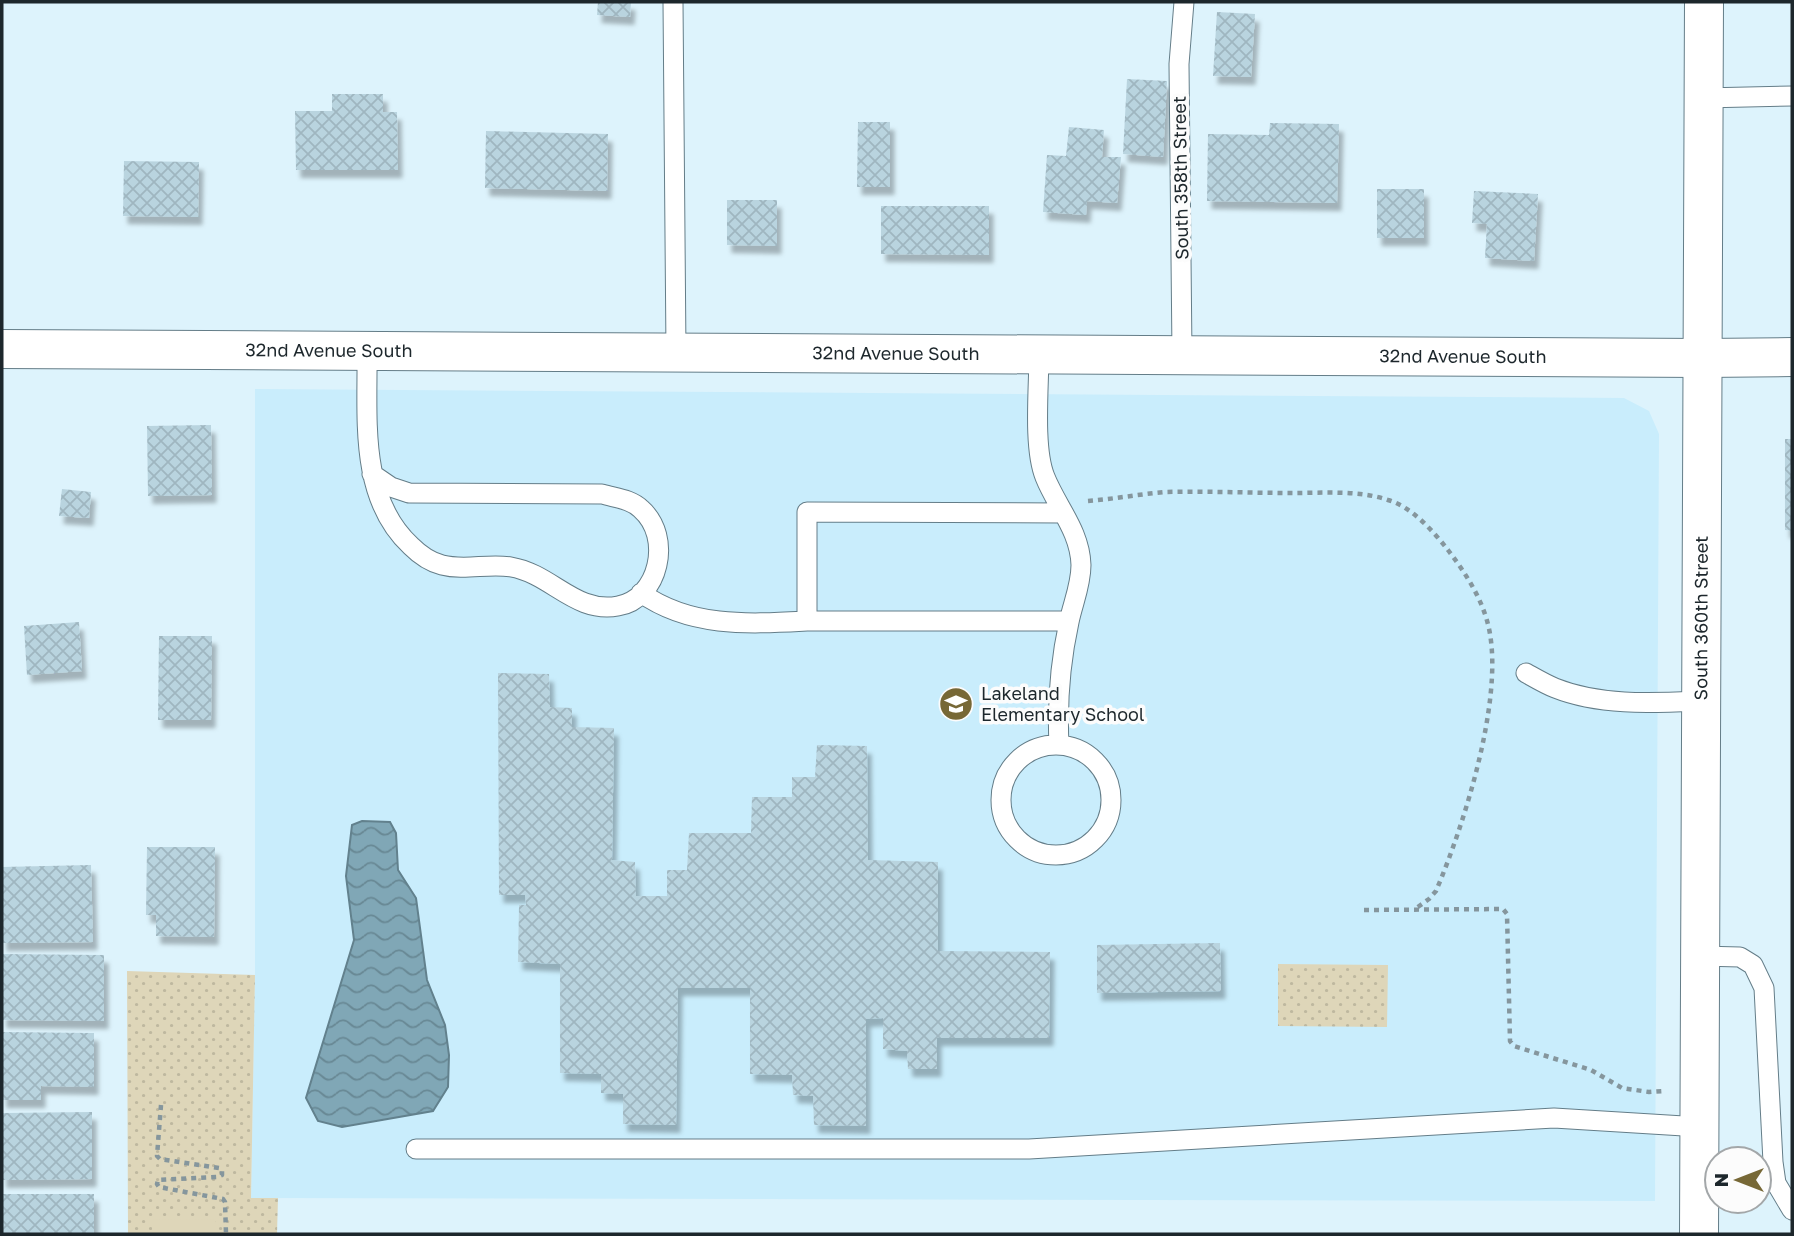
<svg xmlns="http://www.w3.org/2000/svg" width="1794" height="1236" font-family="'Golos Text',sans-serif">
<defs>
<pattern id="grass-dots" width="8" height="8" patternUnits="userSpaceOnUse" patternTransform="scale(1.75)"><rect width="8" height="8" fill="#ded6b9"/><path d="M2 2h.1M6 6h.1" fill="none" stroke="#beb89f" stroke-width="1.8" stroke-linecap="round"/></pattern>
<pattern id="water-waves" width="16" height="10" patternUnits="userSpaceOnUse" patternTransform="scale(1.75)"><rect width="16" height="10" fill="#80a7b6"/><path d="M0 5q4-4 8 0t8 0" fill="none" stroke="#688894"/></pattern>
<pattern id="building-cross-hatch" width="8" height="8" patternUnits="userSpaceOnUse" patternTransform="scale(1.75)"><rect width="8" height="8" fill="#b9d4df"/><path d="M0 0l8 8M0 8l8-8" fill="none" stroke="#9fb6c0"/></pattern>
<filter id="shadow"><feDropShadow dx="4.5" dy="8" stdDeviation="2" flood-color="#0004"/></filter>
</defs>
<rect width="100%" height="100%" fill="#ddf3fc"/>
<!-- built -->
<path fill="#c9edfc" d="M255,389l1369,9 25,13 10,23 -4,767 -1404,-3 4,-223z"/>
<!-- grass -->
<path fill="url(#grass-dots)" d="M1278,964l110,1 -1,62 -109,-1z
M127,971l128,4 -4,223h27l-1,36h-149z"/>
<!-- garden -->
<path fill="#ded6b9" d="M215,1219v15h-63v-14z"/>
<!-- water -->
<path fill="url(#water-waves)" stroke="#62818d" stroke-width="2" d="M362,821l28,1 6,11 2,37 18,28 11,82 18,45 4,30 -1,32 -15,24 -91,16 -24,-6 -12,-23 48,-158 -8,-64 6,-51z"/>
<!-- building -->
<path fill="url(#building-cross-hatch)" filter="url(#shadow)" d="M598,2h33l-1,15 -33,-2z
M1217,12l38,2 -4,63 -38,-1z
M1127,79l40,2 -4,76 -40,-3z
M332,94h51v18h14l1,58h-102l-1,-59h37z
M858,122h32v65h-33z
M1270,123l69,1 -2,79 -130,-2 1,-67 61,1z
M1069,127l35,3 -2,27h19l-4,46 -30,-2 -1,14 -43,-3 4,-57 19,1z
M486,131l122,3 -1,57 -122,-3z
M124,161l75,1 -1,55 -75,-1z
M1377,189h47v49h-47z
M1474,191l64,3 -4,67 -49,-3 2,-34 -15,-1z
M727,200h50v46l-50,-1z
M881,206h108v49l-108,-1z
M211,425l1,70 -64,1 -1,-70z
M1785,439h7v92l-7,-1z
M62,489l29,3 -2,26 -30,-2z
M79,622l3,49 -55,4 -3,-49z
M159,636h53l-1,84h-53z
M498,673l51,1 1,33 22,1v19l42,1 -2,132 23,2 1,34h31v-26h20l2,-37h62l1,-36h40v-20h23l2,-32 50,1 1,114 70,2v89l112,1 -1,86h-112v31h-29l-1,-18 -24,-2v-31l-17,1v107l-52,-1 -1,-29 -20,-1 -1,-20 -42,-1v-86h-72l-2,137 -53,-1v-30l-22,-1v-19l-41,-1v-109l-42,-2 1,-57h7l-1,-10h-26z
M147,847h68l-1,90 -58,-1v-21h-10z
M91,865l2,77 -91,1v-76z
M1220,943l1,48 -124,2v-48z
M2,954l102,1v66l-102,-1z
M2,1032l92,1v54l-53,-1v14h-39z
M92,1112v67l-90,1v-67z
M2,1194h92v40h-92z"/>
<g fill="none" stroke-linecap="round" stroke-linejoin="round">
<!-- service casing -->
<g stroke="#647d88" stroke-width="21">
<path id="service" d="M673,2l3,350
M1703,98l89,-2
M367,350c1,66 -9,147 44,196 8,8 19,16 31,19 23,6 46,-2 69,2 41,7 64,47 107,39 41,-7 55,-69 23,-97 -10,-10 -26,-11 -39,-15l-193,-1 -18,-6 -19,-13
M1039,354c0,32 -6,94 6,123 12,30 35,54 36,88 0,20 -8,38 -12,57 -9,41 -12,82 -10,123
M1182,354l-3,-290 5,-62
M1062,513l-255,-1v109h262
M641,593c50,35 108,31 166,28
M1526,673c9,5 19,11 29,15 45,18 98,15 145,13
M1001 800a55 55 0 1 1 110 0a55 55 0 1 1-110 0Z
M1700,956l40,1 13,8 11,23 9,174 3,21 16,27
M416,1149h613l525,-31 146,9"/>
</g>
<!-- tertiary casing -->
<g stroke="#647d88" stroke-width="40">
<g id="tertiary">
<path id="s1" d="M2,349l1701,9 89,-1"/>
<path id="s2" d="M1699,1234l5,-1232"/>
</g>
</g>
<!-- path -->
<path stroke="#85969d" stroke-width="4.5" stroke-dasharray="5 5" stroke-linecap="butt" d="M1088,501c26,-2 52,-7 78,-9 43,-1 85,1 127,1 31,0 66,-3 95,7 24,7 45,31 60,50 19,25 37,53 42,84 12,71 -26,191 -54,257l-7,8 -14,10
M1364,910l139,-1 4,5 3,127 4,5 77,24 31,18 27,4 15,-1
M161,1105l-4,51 3,3 59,9 3,2v5l-4,2 -60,3 -1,4 2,3 64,12 2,3 1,32"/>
<!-- service -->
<use href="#service" stroke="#fff" stroke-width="19"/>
<!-- tertiary -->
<use href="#tertiary" stroke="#fff" stroke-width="38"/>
</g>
<!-- icons -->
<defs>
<g id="school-disc" transform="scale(1.75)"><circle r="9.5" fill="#776836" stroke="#fcfcfc"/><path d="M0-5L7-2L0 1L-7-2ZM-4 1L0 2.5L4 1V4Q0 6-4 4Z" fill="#fff"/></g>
</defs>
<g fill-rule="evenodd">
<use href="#school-disc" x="956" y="704"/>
</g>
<g text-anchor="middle" stroke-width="7" stroke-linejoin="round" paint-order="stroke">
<!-- street labels -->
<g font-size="18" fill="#1d272c" stroke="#fcfcfc">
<text transform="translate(1181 178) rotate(-91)" y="6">South 358th Street</text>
<text dy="6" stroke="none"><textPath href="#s1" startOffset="327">32nd Avenue South</textPath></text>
<text dy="6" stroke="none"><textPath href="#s1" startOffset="894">32nd Avenue South</textPath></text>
<text dy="6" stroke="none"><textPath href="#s1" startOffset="1461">32nd Avenue South</textPath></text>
<text dy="6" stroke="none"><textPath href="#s2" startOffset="616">South 360th Street</textPath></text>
</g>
<!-- poi labels -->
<g font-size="18" fill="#1d272c" stroke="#fcfcfc" text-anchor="start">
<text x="981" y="700">Lakeland<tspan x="981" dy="21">Elementary School</tspan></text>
</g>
</g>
<!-- border -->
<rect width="1794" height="1236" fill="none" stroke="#1d272c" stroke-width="7"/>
<!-- north arrow -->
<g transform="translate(1738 1180) rotate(270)"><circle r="33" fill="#fcfcfc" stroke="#a3a7a9" stroke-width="2"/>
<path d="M0-5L12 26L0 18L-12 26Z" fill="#776836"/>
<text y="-10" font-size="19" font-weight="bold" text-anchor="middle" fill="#1d272c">N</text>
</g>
</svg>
